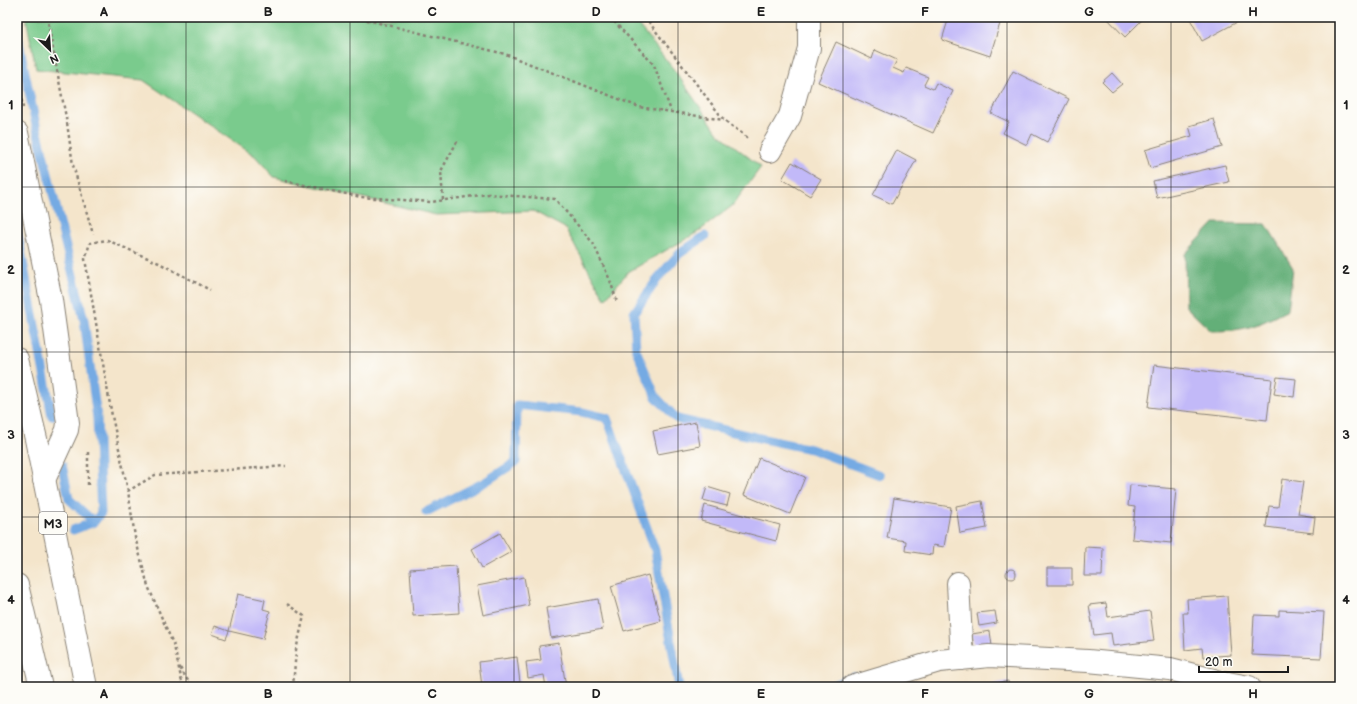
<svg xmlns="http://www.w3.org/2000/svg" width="1357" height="704" font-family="'Balsamiq Sans',sans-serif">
<rect width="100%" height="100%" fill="#fdfcf7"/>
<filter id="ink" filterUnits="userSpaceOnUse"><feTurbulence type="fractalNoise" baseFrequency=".025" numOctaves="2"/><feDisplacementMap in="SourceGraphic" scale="8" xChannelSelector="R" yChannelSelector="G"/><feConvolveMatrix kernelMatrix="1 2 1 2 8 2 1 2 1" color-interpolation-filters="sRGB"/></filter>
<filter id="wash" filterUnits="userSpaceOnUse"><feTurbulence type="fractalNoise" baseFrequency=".012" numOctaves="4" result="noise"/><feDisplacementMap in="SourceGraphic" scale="16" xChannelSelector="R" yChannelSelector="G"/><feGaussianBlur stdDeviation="0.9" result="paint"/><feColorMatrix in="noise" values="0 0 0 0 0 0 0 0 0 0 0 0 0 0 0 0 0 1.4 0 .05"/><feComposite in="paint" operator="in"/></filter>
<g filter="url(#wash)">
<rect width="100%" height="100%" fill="#f4e5cb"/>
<!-- green -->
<path fill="#7acb8d" stroke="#4b7454" d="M26,17h606l43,54 43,62 43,34 -29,39 -34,26 -70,40 -23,27 -40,-71 -32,-17 -97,4 -162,-38 -19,-21 -112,-76 -107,-11z"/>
<!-- forest -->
<path fill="#63af78" stroke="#40664a" d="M1214,223l52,1 27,44 -5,42c-32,16 -41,21 -77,21l-25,-24 -1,-53z
M1236,678l57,7v2h-116l1,-6z"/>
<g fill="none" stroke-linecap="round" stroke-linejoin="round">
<!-- stream -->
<path stroke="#75aae3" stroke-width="9" d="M17,34l19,91 48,195 13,98 4,95 -7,9 -21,8
M17,230l35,186
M705,236l-26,18 -21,24 -24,35 2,37 20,47 21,22 91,21 43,9 69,26
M62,465l7,34 25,23
M426,512l59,-30 31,-20 1,-57 65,7 25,6 48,132 24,137
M829,687l25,-10"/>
</g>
<g id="blocks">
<!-- building -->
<path fill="#c2b9f8" d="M949,17h53l-12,39 -48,-16z
M1106,17h33l3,3 -17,17z
M1189,17h50l2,3 -39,21z
M836,42l36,17 3,-9 22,10 -4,8 11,5 2,-5 22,9 -4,8 9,4 3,-6 17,8 -20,42 -115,-51z
M1013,71l56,28 -22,43 -15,-8 -5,11 -24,-12 6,-11 -18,-9z
M1112,73l10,11 -10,8 -10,-10z
M1214,119l8,28 -72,21 -5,-18 47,-14 -3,-10z
M897,150l19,10 -24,44 -19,-9z
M792,162l29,17 -11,17 -28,-17z
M1225,165l4,17 -72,16 -4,-17z
M1154,365l118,14 -5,41 -119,-13z
M1277,377l19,2 -2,18 -20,-3z
M696,422l4,24 -42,8 -5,-23z
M759,458l46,19 -15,37 -46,-19z
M1282,479l21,3 -5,32 17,3 -2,16 -47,-6 3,-21 9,1z
M1130,485l46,4 -5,54 -39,-4 3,-32 -7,-1z
M707,487l23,7 -3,12 -24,-6z
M894,498l57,9 -7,40 -11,-2 -1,10 -27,-4 1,-10 -19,-3z
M982,501l5,27 -27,5 -4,-27z
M705,505l75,20 -4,16 -75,-20z
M500,533l11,19 -29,16 -10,-19z
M1085,547l18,1 -1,28h-18z
M456,566l3,47 -46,3 -3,-47z
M1047,568h25v17h-25z
M1006 574a5 5 0 1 1 10 0a5 5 0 1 1-10 0Z
M648,575l13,46 -37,10 -13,-45z
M524,577l5,28 -46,10 -6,-29z
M238,594l27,6 -2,9 7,2 -7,28 -34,-8z
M1227,596l4,59 -28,2 -1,-9 -17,2 -2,-37h5l-1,-14z
M598,599l5,30 -52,9 -5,-30z
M1106,603l2,14 42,-6 4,30 -41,5 -2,-13 -17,2 -5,-30z
M1279,610l45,2 -3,46 -69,-3 2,-40 25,1z
M995,611l2,12 -18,3 -2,-13z
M215,626l14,5 -3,8 -14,-5z
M990,631l2,15 -18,3 -2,-15z
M559,643l7,44h-20l-2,-12 -16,3 -2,-16 15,-2 -2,-14z
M517,657l3,26 -38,4 -3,-25z
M1008,681l1,6h-24v-1z"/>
</g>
</g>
<g filter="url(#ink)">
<use href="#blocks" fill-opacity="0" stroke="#888074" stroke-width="1"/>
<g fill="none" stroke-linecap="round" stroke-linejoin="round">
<!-- minor casing -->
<g stroke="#888074" stroke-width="24">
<path id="minor" d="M17,133l34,167 17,123 -1,7 -23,50
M770,151l20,-35 19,-68v-31
M958,583l4,76
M852,687l87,-26 50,-5 99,5 82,8 47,12 32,6"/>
</g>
<!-- highway casing -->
<g stroke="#888074" stroke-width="24">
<path id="highway" d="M17,359l19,80 50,248
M17,585l24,102"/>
</g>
<!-- path -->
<path stroke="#888074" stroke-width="2.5" stroke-dasharray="3 3" stroke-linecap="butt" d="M47,17l20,106 6,42 20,69
M355,17l150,37 134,53 85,13
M610,17l44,48 17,46
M645,17l79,103 24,18
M17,70l6,38
M285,181l76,16 70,5 57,-8 67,5 38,44 17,37 7,22
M443,200l-2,-29 17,-31
M88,452v35
M128,491l-16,-75 -27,-157 5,-16 17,-3 52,23 51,27
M287,604l17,12 -8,34 -3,37
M180,668l12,19
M183,687l-9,-41 -26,-60 -13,-49 -7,-46 27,-16 131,-9"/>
<!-- minor -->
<use href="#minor" stroke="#fff" stroke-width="22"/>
<!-- highway -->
<use href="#highway" stroke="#fff" stroke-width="22"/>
</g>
</g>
<!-- grid -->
<path fill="none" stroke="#1c1c1c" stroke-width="1" stroke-opacity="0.55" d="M186,17v670M350,17v670M514,17v670M678,17v670M843,17v670M1007,17v670M1171,17v670M17,187h1323M17,352h1323M17,517h1323"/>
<g text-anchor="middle" stroke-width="3.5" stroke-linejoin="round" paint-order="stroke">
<!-- shield labels -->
<rect fill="#fdfcf7" stroke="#605f5e" stroke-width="1" x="39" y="512" width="28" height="22" rx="3"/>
<g font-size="13" font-weight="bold" fill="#1c1c1c">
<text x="53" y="528">M3</text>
</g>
</g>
<!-- margin -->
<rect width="1357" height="704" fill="none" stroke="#fdfcf7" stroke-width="44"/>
<!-- north arrow -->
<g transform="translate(50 50) rotate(155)" stroke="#fdfcf7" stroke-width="3" paint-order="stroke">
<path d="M0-3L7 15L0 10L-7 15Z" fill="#1c1c1c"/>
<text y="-6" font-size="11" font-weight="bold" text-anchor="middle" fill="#1c1c1c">N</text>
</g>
<!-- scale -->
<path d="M1199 666v6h89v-6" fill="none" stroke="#1c1c1c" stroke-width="2"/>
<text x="1205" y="666" font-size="12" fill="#1c1c1c" stroke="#fdfcf7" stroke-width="3" paint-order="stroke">20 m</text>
<rect x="22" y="22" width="1313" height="660" fill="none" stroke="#1c1c1c" stroke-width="1.5"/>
<g font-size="13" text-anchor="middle" font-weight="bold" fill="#1c1c1c">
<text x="104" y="16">A</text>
<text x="268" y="16">B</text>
<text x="432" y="16">C</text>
<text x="596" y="16">D</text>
<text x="761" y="16">E</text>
<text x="925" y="16">F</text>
<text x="1089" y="16">G</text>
<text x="1253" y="16">H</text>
<text x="11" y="109">1</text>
<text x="1346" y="109">1</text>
<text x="11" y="274">2</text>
<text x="1346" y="274">2</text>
<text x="11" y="439">3</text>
<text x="1346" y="439">3</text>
<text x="11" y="604">4</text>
<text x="1346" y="604">4</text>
<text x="104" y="698">A</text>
<text x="268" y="698">B</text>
<text x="432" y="698">C</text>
<text x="596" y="698">D</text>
<text x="761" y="698">E</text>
<text x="925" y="698">F</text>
<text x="1089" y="698">G</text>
<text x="1253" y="698">H</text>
</g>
</svg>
